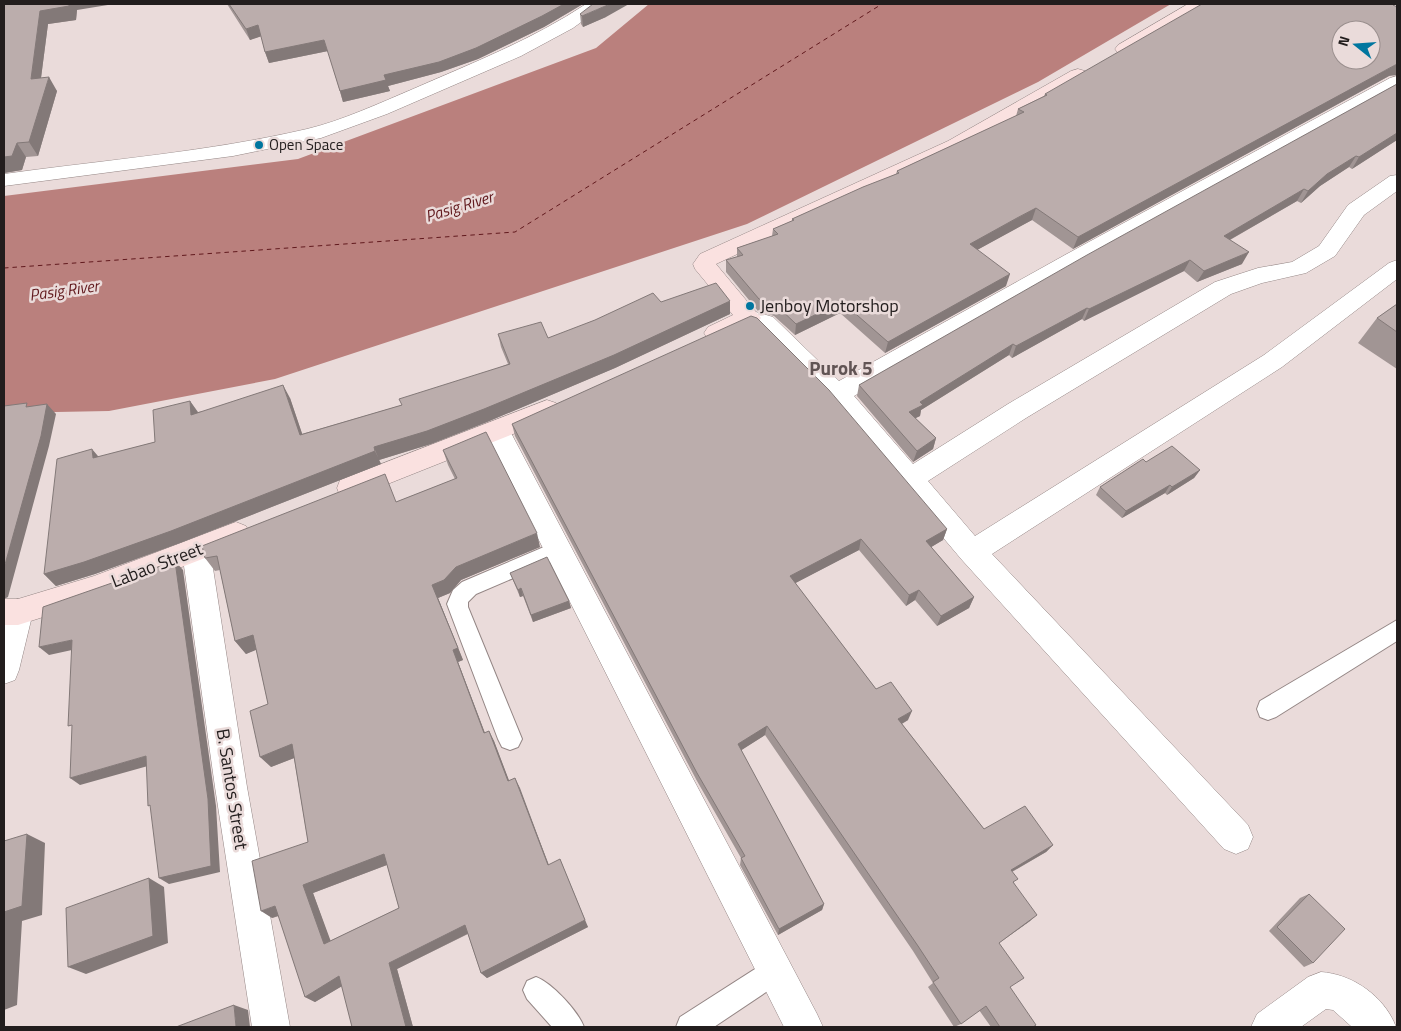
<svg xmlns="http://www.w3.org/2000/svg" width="1401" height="1031" font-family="'Titillium Web',sans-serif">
<rect width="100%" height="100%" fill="#eadbda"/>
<!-- water -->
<path fill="#ba807d" d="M649,4h522l-133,78 -291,142 -472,155 -166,32 -105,2v-217l294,-37 298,-111z"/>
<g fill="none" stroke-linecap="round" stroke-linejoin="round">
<!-- ferry -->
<path stroke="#61191d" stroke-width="1" stroke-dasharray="4.5 4" stroke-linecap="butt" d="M4,268l511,-36 367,-228"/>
<!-- service casing -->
<g stroke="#948685" stroke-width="2">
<path id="service" d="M558,541l7,3 3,6 -3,6 -89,38 -8,8v5l54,132 -4,8 -8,3 -8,-3 -4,-8 -51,-135 6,-14 9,-8z
M1397,620v21l-121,76 -8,3 -8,-3 -3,-8 3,-8z
M775,958l9,4 4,9 -4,9 -70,47h-38l4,-10 86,-55z
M536,977c16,6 42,34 48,50h-32l-25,-28 -4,-9 4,-9z"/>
</g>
<!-- minor casing -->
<g stroke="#948685" stroke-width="1">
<path id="minor" d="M586,4h20l-33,24 -52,28 -134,58 -66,24 -88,18 -229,30v-12c101,-14 204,-22 303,-45 34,-8 73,-26 106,-40 59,-26 119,-49 173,-85z
M1397,76v14l-316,175 -227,131 59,68 95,-60 207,-122 43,-14 34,-6 27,-16 29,-41 42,-29 7,-1v16l-33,24 -29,41 -29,17 -44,10 -31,11 -205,124 -98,63 47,55 289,-181 125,-92 8,-3v19l-115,88 -290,187 256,271 5,12 -5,12 -12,5 -12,-5 -262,-289 -134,-159 -71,-72 -16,-5 -4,-6 4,-6 8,-2 24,7 66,64 226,-126 325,-177z
M497,421l9,3 4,7 307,583 6,13h-39l-300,-596 4,-7z
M191,541l10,4 11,17 35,225 43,240h-38l-37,-240 -31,-221 -7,-13 4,-8z
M18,599l10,4 5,9 -14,58 -4,10 -11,4v-73l4,-8z
M1321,972c32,2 64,25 75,55h-44l-19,-17 -7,-1 -25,18h-50l6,-13 51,-37z"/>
</g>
<!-- secondary casing -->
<g stroke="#948685" stroke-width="1">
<path id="secondary" d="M1188,4h21l-3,4 -76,45 -6,1 -6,-1 -3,-4 3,-4z
M1078,69l7,2 2,4 -2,4 -123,70 -246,115 45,54c-5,8 -36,24 -46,23 -2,0 -5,-1 -7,-2l-4,-6 4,-6 25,-12 -38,-46 -2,-5 7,-10 248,-113 123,-70z
M547,400l9,3 4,7 -4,7 -206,82 -10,-3 -3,-8 3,-8z
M236,522l10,4 4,8 -4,8 -149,58 -79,25h-14v-26h14l76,-23z"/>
</g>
<!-- service -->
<use href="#service" fill="#fff" fill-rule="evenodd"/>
<!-- minor -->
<use href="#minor" fill="#fff" fill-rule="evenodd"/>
<!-- secondary -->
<use href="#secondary" fill="#fae1e0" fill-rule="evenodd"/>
</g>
<!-- wall -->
<path fill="#a19594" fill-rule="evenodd" d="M4,4l73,6 -1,10 -28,4 -7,54 16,13 -19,65 -12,1 -4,13 -18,3z
M227,4h356l-39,23 -66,32 -37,13 -53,14 2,5 -47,11 -15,-51 -59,12 -4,-11 -4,-16 -11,4z
M580,14l26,3 -23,10 -2,-3z
M1389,76l-316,173 -41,-29 -19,10 -36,20 29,36 -121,67 -45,-40 -45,22 -21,-19 -16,-5 -32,-39v-12l11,-3v-9l35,-12 1,-7 19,-8v-2l104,-45 1,-3 119,-55 2,-7 26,-13 1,-2z
M1397,84v56l-45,29 -3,-2 -29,19 -19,17 -4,-2 -67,39 12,24 -45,18 -13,-11 -100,50 -2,-2 -70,39 -3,-3 -88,55 -1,6 -5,2 21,20 -3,11 -20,13 -56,-66 2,-11z
M661,302l69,12 -115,54 -128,54 -56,22 -52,16 2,4 -201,79 -85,31 -39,12 -12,-12 55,-117 56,-15 35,-41 8,11 92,-14 12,36 100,-29 106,-41 -7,-17 -3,-13 50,4z
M1397,304v65l-39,-26 19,-25z
M512,424l435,105 -4,11 -12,7 43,50 -5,11 -32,18 -22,-26 -9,6 -47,-56 -64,33 81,106 32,31 -6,4 82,105 69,16 -7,7 -34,20 2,11 16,38 -31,22 11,44 23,40h-42l-12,-17 -18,14 -7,3 -26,-40 5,-4 -20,-32 -148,-216 -24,15 83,154 -2,6 -44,25 -38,-70 1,-7 -44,-77 -182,-345z
M443,450l97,97 -79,33 -11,13 -12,5 25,62 -5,2 27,71 4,-2 5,10 15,40 6,-3 34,87 39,62 -101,51 -6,-5 -13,-39 -71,35 16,58h-61l-10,-41 -27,16 -10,-5 -26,-81 -7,2 36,-76 -14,-84 -23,9 -3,-63 -12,-55 -10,5 -11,-13 -15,-71 -5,1 -10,-13 191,-56 59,-23 -7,-14zM387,865l12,43 -69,33 -17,-48z
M1146,462l54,8 -6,8 -27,17 -2,-2 -43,25 -26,-23 4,-8z
M510,573l59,28 2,7 -38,14 -10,-26 -3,1z
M1309,894l4,69 -9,4 -35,-36 31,-33z"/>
<!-- shaded-wall -->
<path fill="#837978" d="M69,4h45l-37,6 -1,10 -28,4 -9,69 -8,-14 9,-68z
M564,4h19l-39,23 -66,32 -37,13 -53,14 2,5 -47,11 -3,-11 44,-16z
M610,4h19l-23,13 -23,10 -1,-11z
M258,25l4,11 -12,4 -4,-11z
M324,40l4,11 -59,12 -4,-11z
M1397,64v11l-8,1 -316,173 5,-12z
M49,77l8,14 -19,65 -9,-14z
M1397,133v7l-45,29 7,-12z
M17,143l9,14 -4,13 -18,3v-16z
M1356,156l-7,11 -29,19 -19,17 7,-12 19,-17z
M1304,189l-7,12 -80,46 7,-11z
M1036,208l-4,12 -66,36 4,-12z
M1249,252l-7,12 -45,18 7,-11z
M1190,260l-6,11 -100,50 5,-12z
M1010,274l-4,12 -121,67 3,-11z
M730,301v13l-115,54 -128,54 -56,22 -52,16 -5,-13z
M842,302l-2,11 -45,22 1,-11z
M1087,308l-5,11 -70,39 4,-12z
M1013,344l-4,11 -88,55 -1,6 -14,7 3,-11 11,-10z
M283,385l7,13 17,50 -7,-13z
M190,401l9,13 -8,1z
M47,404l9,10 -7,32 -41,151 -4,2v-31z
M936,438l-3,11 -20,13 4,-11z
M92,449l11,13 -10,-4z
M375,451l6,13 -201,79 -85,31 -39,12 -12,-12z
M1200,470l-6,8 -27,17 5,-8z
M1170,485l-5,8 -43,25 4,-7z
M947,529l-4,11 -20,12 3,-11z
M537,533l3,14 -79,33 -11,13 -12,5 25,62 -5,2 31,82 -5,-11 -31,-83 -21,-65 24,-18z
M861,539l-2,11 -71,37 2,-11z
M175,561l8,9 33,236 4,66 -51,12 -10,-6z
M521,588l2,8 -3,1 -2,-7z
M919,590l-4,10 -9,6 3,-11z
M974,597l-5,11 -32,18 4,-10z
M569,601l2,7 -38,14 -2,-7z
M253,635l10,12 -17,7 -11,-13z
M72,640l9,8 -32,7 -10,-8z
M912,711l-4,9 -14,8 4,-9z
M767,726l-2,9 -28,18 1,-9z
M489,731l5,10 19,50 -5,-10z
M292,744l10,11 -31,12 -11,-10z
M146,756l9,8 -75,21 -10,-7z
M515,778l5,10 32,86 -4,-9z
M27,834l18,9 -3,72 -20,6 -5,84 -13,5v-98z
M1053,845l-7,7 -42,24 7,-6z
M384,854l8,9 -79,30 21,57 -10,-6 -21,-59z
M560,859l28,68 -101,51 -6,-5z
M149,878l15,9 4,56 -82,31 -18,-7z
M824,904l-2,6 -44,25 1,-6z
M275,906l11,7 -14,5 -11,-7z
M1037,915l-7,6 -38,27 7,-5z
M465,925l6,7 -74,37 16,58h-7l-17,-64z
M339,976l10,6 -34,20 -10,-5z
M234,1005l14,5 2,17h-14z"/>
<!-- building -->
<path fill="#bbadac" stroke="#837978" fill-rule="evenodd" d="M4,4h65v2l-29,5 -9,68 18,-2 -20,65 -12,1 -5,13 -8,1z
M229,4h335l-22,12 -66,32 -37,14 -55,13 2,5 -46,11 -16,-51 -59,12 -7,-27 -12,4z
M593,4h17l-28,12 -2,-2z
M1202,4h195l-4,1 4,2v57l-319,173 -42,-29 -19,10 -47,26 40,30 -122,68 -46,-40 -46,22 -21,-20 -16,-5 -33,-39 17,-5 -6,-7 41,-14 -5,-5 21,-9 -2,-1 71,-32 36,-14 -2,-2 127,-59 -6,-3 29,-14 -2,-1zM1341,30h30v30h-30z
M1397,84v49l-38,24 -3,-1 -29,18 -19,17 -4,-2 -80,47 25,16 -45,19 -14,-11 -101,49 -2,-1 -71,38 -3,-2 -93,58 3,3 -14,7 27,26 -19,13 -58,-66 228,-130z
M716,283l14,18 -116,54 -130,54 -57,22 -53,16 1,4 -204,80 -87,31 -40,12 13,-115 35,-10 1,9 62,-16 -2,-32 37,-9 1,14 92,-30 17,50 102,-30 -3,-6 111,-35 -12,-30 43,-12 7,16 47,-18 58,-27 8,9z
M1397,304v28l-20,-14z
M751,316l6,2 72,72 118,139 -21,12 48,56 -33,19 -22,-26 -10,5 -48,-56 -71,37 86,113 15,-7 21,29 -14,8 86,110 41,-23 28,39 -42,25 7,9 -5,3 24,33 -38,28 25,35 -14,9 26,38 -3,2h-33l-14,-21 -25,18 -28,-42 6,-4 -21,-32 -151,-220 -29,18 86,160 -45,25 -38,-71 4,-2 -48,-83 -185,-349z
M27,403l-1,4 21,-3 -6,32 -37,132v-162z
M486,432l51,101 -81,34 -12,13 -12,5 26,63 -5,2 31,83 5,-2 19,50 7,-3 33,87 12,-6 25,61 -104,53 -16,-48 -76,38 17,64h-54l-13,-51 -34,21 -30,-91 -14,5 -9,-50 56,-19 -16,-98 -32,13 -10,-46 18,-7 -15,-69 -18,6 -18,-85 -12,2 -3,-12 183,-72 11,28 61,-24 -14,-28zM384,854l15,54 -75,36 -21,-59z
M1172,446l28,24 -28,17 -2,-2 -44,26 -26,-24 43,-28 3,3z
M547,557l22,44 -38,14 -10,-27 -3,2 -8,-17z
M175,561l33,238 3,67 -52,12 -9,-73 -2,1 -2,-50 -76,22 2,-53 -4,1 4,-86 -33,7 4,-40z
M27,834l-5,72 -18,6v-71z
M149,878l4,58 -85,31 -2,-59z
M1309,894l36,35 -32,34 -36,-36z
M234,1005l2,22h-60z"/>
<!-- markers -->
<g fill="#00769f" stroke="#eadbda" stroke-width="2">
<circle cx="259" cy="145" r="5"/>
<circle cx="750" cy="306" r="5"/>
</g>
<g text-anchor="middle" stroke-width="5" stroke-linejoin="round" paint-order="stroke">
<!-- far-poi labels -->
<g font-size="15" fill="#221d1d" stroke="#eadbda" text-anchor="start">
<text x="269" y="150">Open Space</text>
</g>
<!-- far-water labels -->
<g font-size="16" font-style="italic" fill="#61191d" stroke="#eadbda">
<text transform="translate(459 206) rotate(-17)" y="6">Pasig River</text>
<text transform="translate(64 290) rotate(-8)" y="6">Pasig River</text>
</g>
<!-- poi labels -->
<g font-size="18" fill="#221d1d" stroke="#eadbda" text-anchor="start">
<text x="760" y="312">Jenboy Motorshop</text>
</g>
<!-- street labels -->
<g font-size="18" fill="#221d1d" stroke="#eadbda">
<text transform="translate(157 565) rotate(-21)" y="6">Labao Street</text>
<text transform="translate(232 789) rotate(81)" y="6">B. Santos Street</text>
</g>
<!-- neighbourhood labels -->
<g font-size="19" font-weight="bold" fill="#615454" stroke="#eadbda">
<text x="841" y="375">Purok 5</text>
</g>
</g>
<!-- border -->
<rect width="1401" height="1031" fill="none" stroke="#221d1d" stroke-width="10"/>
<!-- north arrow -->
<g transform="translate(1356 45) rotate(287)"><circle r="24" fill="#eadbda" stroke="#9a8f8e"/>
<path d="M0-4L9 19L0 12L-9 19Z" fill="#00769f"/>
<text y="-8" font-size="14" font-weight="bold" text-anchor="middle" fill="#221d1d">N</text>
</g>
</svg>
